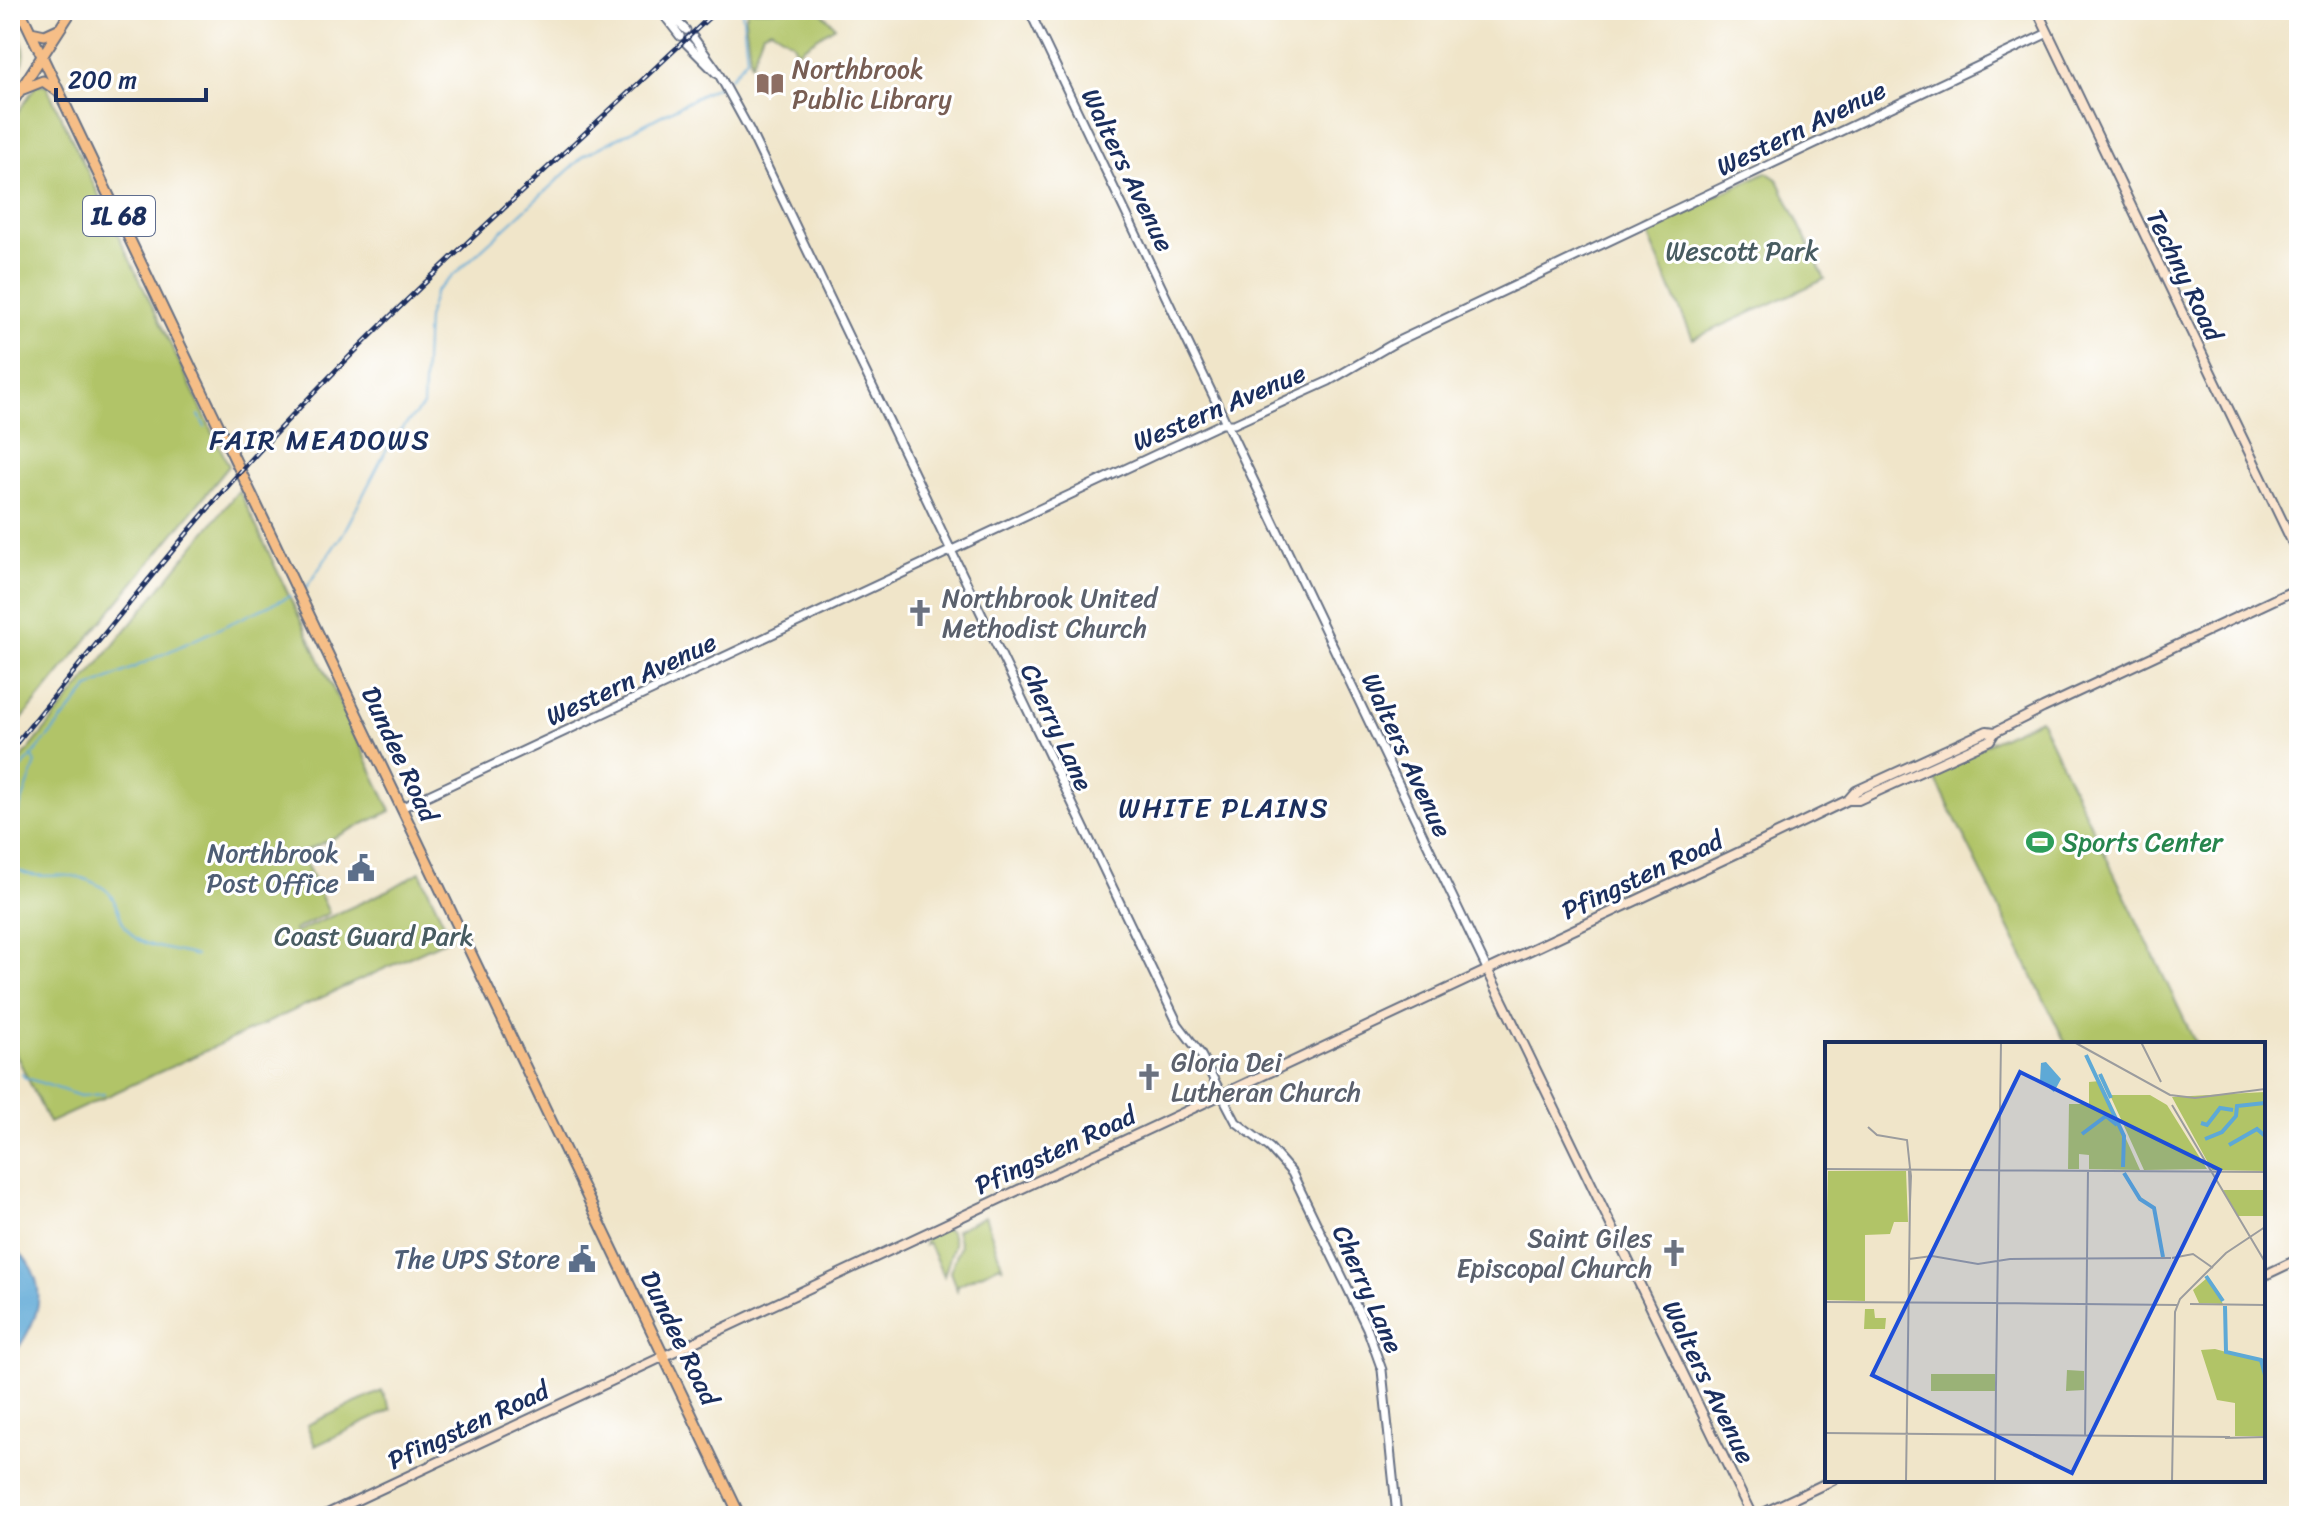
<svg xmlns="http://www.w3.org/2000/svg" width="2309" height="1526" font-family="Sriracha,sans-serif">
<rect width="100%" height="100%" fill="#fff"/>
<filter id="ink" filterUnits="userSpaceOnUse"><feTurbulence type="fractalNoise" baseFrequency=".0125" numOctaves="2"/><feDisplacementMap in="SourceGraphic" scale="16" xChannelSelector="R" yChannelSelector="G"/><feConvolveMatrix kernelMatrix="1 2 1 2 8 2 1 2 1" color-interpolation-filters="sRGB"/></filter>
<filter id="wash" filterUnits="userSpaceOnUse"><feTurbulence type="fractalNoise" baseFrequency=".006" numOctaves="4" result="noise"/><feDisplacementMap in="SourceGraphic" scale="32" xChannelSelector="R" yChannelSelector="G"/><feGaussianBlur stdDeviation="1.8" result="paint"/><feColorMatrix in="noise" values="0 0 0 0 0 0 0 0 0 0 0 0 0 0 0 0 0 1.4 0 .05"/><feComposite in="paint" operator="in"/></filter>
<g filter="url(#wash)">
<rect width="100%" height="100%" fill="#f0e5c9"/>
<!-- green -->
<path fill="#b1c467" stroke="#667a62" stroke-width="2" d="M748,10h71l16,16 -38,25 -4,-8 -22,-14 -8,3 -12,33 -6,-46z
M10,14c15,36 23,38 0,74z
M37,84l9,1 183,381 -219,268v-610z
M1766,172l12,8 47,99 -132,60 -48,-109z
M239,490l152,321 -90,42 28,60 -35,17 1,3 94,-43 31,-18 31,66 -402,185 -39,-81v-269z
M2040,719l156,325h-130l-135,-274z
M985,1216l18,52 -3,-3 -42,20 -1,5 -7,-18 10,-26 -4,-16z
M944,1228l7,4 3,12 -10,32 -16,-33 -4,2 2,-7z
M382,1391l9,19 -76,36 -8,-21z"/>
<!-- water -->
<path fill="#5ea9d6" stroke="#3c6c9a" stroke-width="2" d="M10,1247c9,3 14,9 19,17 22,36 2,66 -19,96z"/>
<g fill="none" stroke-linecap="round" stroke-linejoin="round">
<!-- stream -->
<path stroke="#5ea9d6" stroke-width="2" d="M730,78l17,-20 -5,-48
M10,135l6,-8
M199,415l6,12
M306,588l38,-56 48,-93 31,-33 4,-88 8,-26 150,-137 133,-69
M33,758l3,5 -24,66 3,22 -4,13c21,21 46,6 71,14 46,15 27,34 50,57 12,13 46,15 64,21
M10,782l79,-94 201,-92
M22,1073l2,4 56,19 24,-2"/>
</g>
</g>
<g filter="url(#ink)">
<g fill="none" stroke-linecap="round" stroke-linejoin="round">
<!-- tertiary casing -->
<g stroke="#666f83" stroke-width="11">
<path id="tertiary" d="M660,10l20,26
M665,10l21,20
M1029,10l458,959
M693,37l23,32 34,62 428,893 22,29 36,69 34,26 22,25 75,155 15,42 15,146
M686,43l30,30
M401,808l820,-384h13l95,-43 69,-40 650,-308"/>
</g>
<!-- secondary casing -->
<g stroke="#666f83" stroke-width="12">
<path id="secondary" d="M2037,10l262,546
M1848,800h10l132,-60 5,-8 48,-24 256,-120
M1487,969l265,547
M2263,1276l36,-17
M323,1516l1440,-675 85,-41 8,-9 131,-60 8,1
M1757,1516l76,-36"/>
</g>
<!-- primary casing -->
<g stroke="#666f83" stroke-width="13">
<path id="primary" d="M20,10l720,1506
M31,32l14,3 13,-6
M23,89l20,-8 16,11
M10,106l62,-96"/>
</g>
<!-- tertiary -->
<use href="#tertiary" stroke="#fff" stroke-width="7"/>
<!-- secondary -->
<use href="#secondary" stroke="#fbe5cf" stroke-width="8"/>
<!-- primary -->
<use href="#primary" stroke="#f6be87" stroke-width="9"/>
<!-- rail casing -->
<g stroke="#1b2f5e" stroke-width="5">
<path id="rail" d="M10,751c96,-118 190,-241 296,-350 131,-136 274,-261 411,-391"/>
</g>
<!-- rail -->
<use href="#rail" stroke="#fff" stroke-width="2" stroke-dasharray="6" stroke-linecap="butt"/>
</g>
</g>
<!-- icons -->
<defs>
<g id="library-bare" transform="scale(2.16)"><path d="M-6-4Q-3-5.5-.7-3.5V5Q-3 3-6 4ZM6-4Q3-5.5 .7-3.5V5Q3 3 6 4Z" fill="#8d6e63" stroke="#fff" stroke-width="2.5" paint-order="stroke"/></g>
<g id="church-bare" transform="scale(2.16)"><path d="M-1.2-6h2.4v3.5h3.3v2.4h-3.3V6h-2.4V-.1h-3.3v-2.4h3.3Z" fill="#6b7280" stroke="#fff" stroke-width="2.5" paint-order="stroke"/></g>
<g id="stadium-bare" transform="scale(2.16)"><path d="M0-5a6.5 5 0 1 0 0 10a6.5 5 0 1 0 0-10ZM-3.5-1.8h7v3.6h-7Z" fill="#2e9e5b" stroke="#fff" stroke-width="2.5" paint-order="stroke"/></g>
<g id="civic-bare" transform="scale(2.16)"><path d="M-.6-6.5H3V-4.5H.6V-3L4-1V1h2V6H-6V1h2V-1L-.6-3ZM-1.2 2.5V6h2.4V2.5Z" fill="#5c6f8a" stroke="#fff" stroke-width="2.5" paint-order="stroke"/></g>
</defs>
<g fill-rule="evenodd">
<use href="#library-bare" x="770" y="84"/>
<use href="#church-bare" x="920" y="613"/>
<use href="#stadium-bare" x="2040" y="842"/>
<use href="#civic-bare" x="361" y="868"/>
<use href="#church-bare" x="1149" y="1077"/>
<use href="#church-bare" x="1674" y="1253"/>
<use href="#civic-bare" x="582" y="1259"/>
</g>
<g text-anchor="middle" stroke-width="6" stroke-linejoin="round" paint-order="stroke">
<!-- shield labels -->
<rect fill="#fff" stroke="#5f6d8e" stroke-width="2" x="83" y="196" width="72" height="40" rx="6"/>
<g font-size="24" font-weight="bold" fill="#1b2f5e">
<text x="119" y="224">IL 68</text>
</g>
<!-- education labels -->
<g font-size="26" fill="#785e54" stroke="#fff" text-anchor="start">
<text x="792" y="78">Northbrook<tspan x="792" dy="30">Public Library</tspan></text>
</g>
<!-- street labels -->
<g font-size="26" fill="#1b2f5e" stroke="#fff">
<text transform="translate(1801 128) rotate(-26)" y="9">Western Avenue</text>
<text transform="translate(1128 170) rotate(64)" y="9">Walters Avenue</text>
<text transform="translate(2185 275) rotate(64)" y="9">Techny Road</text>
<text transform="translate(1219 407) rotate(-23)" y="9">Western Avenue</text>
<text transform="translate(631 679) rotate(-25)" y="9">Western Avenue</text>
<text transform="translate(1057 727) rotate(65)" y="9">Cherry Lane</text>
<text transform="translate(400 754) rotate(65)" y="9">Dundee Road</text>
<text transform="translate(1407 755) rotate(65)" y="9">Walters Avenue</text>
<text transform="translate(1642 875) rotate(-25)" y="9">Pfingsten Road</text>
<text transform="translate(1055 1150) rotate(-25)" y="9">Pfingsten Road</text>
<text transform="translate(1368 1289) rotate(66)" y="9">Cherry Lane</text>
<text transform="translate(680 1338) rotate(64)" y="9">Dundee Road</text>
<text transform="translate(1709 1382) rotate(64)" y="9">Walters Avenue</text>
<text transform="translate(468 1425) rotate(-25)" y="9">Pfingsten Road</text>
</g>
<!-- park labels -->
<g font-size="26" fill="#485c61" stroke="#fff">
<text x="1742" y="260">Wescott Park</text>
<text x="374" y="945">Coast Guard Park</text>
</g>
<!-- worship labels -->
<g font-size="26" fill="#5b616d" stroke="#fff" text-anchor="start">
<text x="942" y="607">Northbrook United<tspan x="942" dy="30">Methodist Church</tspan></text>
<text x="1171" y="1071">Gloria Dei<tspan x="1171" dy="30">Lutheran Church</tspan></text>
<text x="1652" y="1247" text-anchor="end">Saint Giles<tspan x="1652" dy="30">Episcopal Church</tspan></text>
</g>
<!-- leisure labels -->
<g font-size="26" fill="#27864d" stroke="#fff" text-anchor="start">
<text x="2062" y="851">Sports Center</text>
</g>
<!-- service labels -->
<g font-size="26" fill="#4e5e75" stroke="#fff" text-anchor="end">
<text x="339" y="862">Northbrook<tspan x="339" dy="30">Post Office</tspan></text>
<text x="560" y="1268">The UPS Store</text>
</g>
<!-- neighbourhood labels -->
<g font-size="28" letter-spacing="2" fill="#1b2f5e" stroke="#fff">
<text x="320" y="449">FAIR MEADOWS</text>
<text x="1224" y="817">WHITE PLAINS</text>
</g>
</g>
<!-- overview -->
<g transform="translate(1825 1042)">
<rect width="440" height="440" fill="#f0e5c9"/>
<path d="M275,39l40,89 -51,-1v-14l-10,-1v15h-11l1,-65h20v-22zM440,50v79l-53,-1 -40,-73zM285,53h40l17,10 40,64 -63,1zM3,129h78l2,51h-14l-4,12 -25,1v66l-40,-1zM398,148h42v26h-27zM382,236l7,10 9,16 -24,-1 -6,-13zM40,267h9l1,9h11l-1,11h-21zM390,307l45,12 5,11v64h-30v-33l-18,-3 -16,-50zM242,328l17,1v19l-18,1zM106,332h64v17h-64z" fill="#b1c467"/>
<path d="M221,20l15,17 -7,13 -14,-11 1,-18z" fill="#5ea9d6"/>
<path fill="none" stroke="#5ea9d6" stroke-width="4" d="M261,13l38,81 -1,31M275,32l11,24M376,81l6,2 13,-17 13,2M257,92l24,-18 11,9M380,97l17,-7 14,-16 1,-10 28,-3M404,103l28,-16 8,7M299,131l16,26 14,9 9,49M381,234l17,25M400,264l1,46 35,8 4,15"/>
<path fill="none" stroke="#9b9c9e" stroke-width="2" d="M249,0l96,53 25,3 70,-9M316,0l20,40M347,63l93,157M43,85l9,8 30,5 3,28M85,126l1,8 -1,26 -1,-32zM0,127l440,3M347,216l21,-4 20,14M84,217l23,-3 46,8 32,-5 161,-1M0,260l173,1M173,261l180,2M365,262l75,1M171,343l5,-343M0,391l405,4M260,394l3,-266M400,396l40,-1M81,440l4,-280M170,440l1,-100M347,440l3,-170 5,-13 46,-46 39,-26"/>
<path fill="#1d4ed8" fill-opacity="0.15" stroke="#1d4ed8" stroke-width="4" d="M195,30l200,98 -148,303 -200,-98z"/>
<rect width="440" height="440" fill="none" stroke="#1b2f5e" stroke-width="4"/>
</g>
<!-- margin -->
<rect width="2309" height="1526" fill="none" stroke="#fff" stroke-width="40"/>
<!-- scale -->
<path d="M56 88v12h150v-12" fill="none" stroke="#1b2f5e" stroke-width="4"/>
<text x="68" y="88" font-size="24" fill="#1b2f5e" stroke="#ffffff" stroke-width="6" paint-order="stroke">200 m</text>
</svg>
